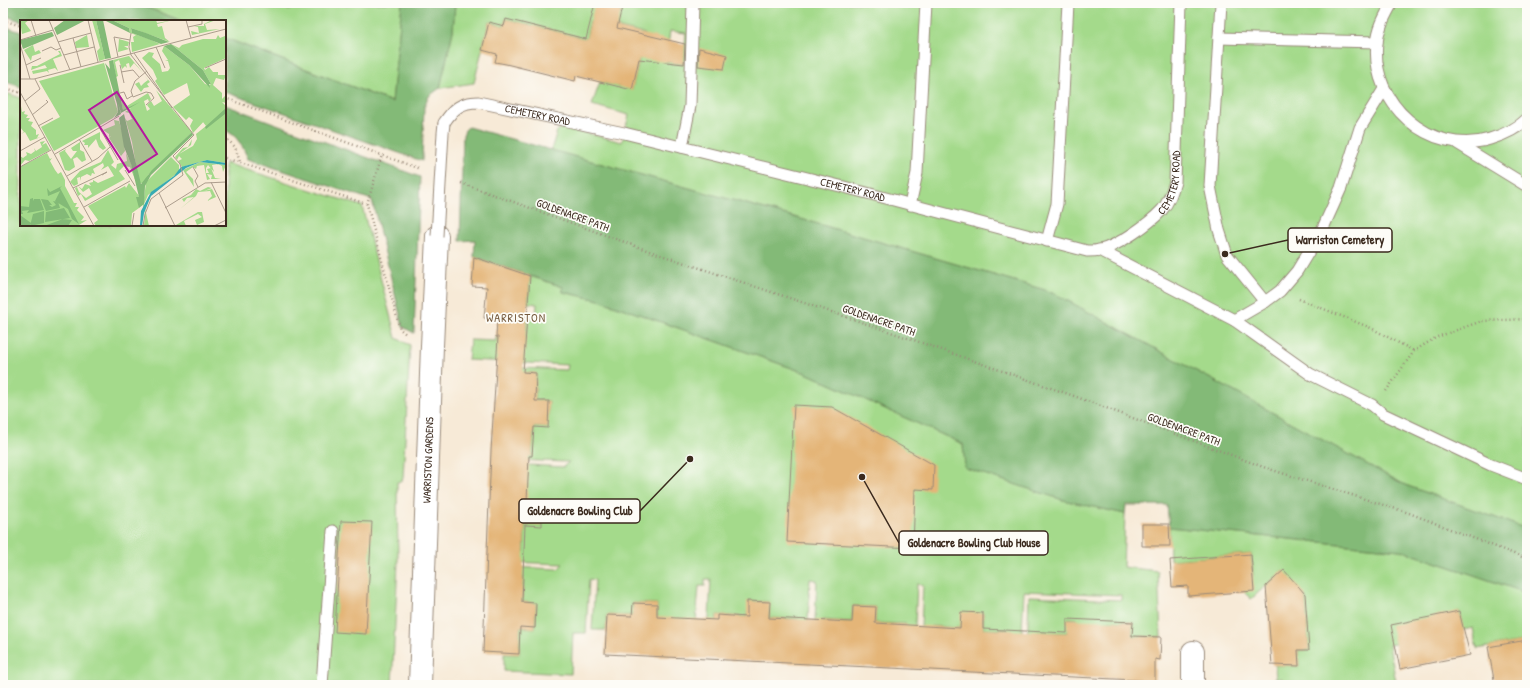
<svg xmlns="http://www.w3.org/2000/svg" width="1530" height="688" font-family="'Patrick Hand',sans-serif">
<rect width="100%" height="100%" fill="#fdfcf7"/>
<filter id="ink" filterUnits="userSpaceOnUse"><feTurbulence type="fractalNoise" baseFrequency=".025" numOctaves="2"/><feDisplacementMap in="SourceGraphic" scale="8" xChannelSelector="R" yChannelSelector="G"/><feConvolveMatrix kernelMatrix="1 2 1 2 8 2 1 2 1" color-interpolation-filters="sRGB"/></filter>
<filter id="wash" filterUnits="userSpaceOnUse"><feTurbulence type="fractalNoise" baseFrequency=".012" numOctaves="4" result="noise"/><feDisplacementMap in="SourceGraphic" scale="16" xChannelSelector="R" yChannelSelector="G"/><feGaussianBlur stdDeviation="0.9" result="paint"/><feColorMatrix in="noise" values="0 0 0 0 0 0 0 0 0 0 0 0 0 0 0 0 0 1.4 0 .05"/><feComposite in="paint" operator="in"/></filter>
<g filter="url(#wash)">
<rect width="100%" height="100%" fill="#f7ead7"/>
<!-- green -->
<path fill="#a4da8b" stroke="#708254" fill-rule="evenodd" d="M135,3h136l19,7 2,-7h51l4,3 2,-3h53l-10,99 -167,-64v-17h-43z
M455,3h140l-1,5 26,7 3,-12h904v526l-122,-44 -346,-189 -14,-6 -244,-71 -250,-69 6,-19 5,-4 60,15 7,-27 -37,-10 8,-23 32,7 13,-55 -55,-13 -4,18 -80,-20 -2,7 -15,-4 -15,61 -34,5 13,-57zM670,31l16,2 -3,31 -17,-2z
M3,92l18,6v127h204v-62l137,43 34,132 14,7 -7,133 -1,3 -5,1 1,80 -6,123h-389z
M530,276l33,11v5l36,8 207,73 157,71 3,24 97,32 62,14 -2,53 35,4 3,66 -29,-1 1,-14 -25,-1 -31,12 1,-14 -10,-1 -1,15 -30,-1v20h-10l2,-56 92,4v-5l-97,-4 -3,60h-9l1,-21 -30,-1v-16l-23,15 -29,-2 -2,21h-9l3,-62 -6,-1 -3,62h-9l1,-22 -31,-1 1,-16 -23,-1 -1,16 -29,-2 -1,22 -8,-1 3,-61 -7,-1 -3,62 -9,-22 -29,-1v-16l-21,-1 -1,16 -30,-2 -1,22 -8,-1 3,-57h-6v7h-6l-4,49 -38,-18v-13l-24,-1 -1,13 -25,-1 -1,15h-14l3,-50 -6,-1 -3,54h-13l-2,41 -67,-3v-17h15l1,-27 15,1 1,-25 -14,-1 1,-25h-15v-10l50,2 5,-5 -55,-2 16,-10 1,-27 17,1v-25h-15l-15,-37 51,3 6,-5 -55,-2v-4h18l2,-29 13,1 2,-27h-14l1,-28 -17,-1 1,-4 47,2 1,-5 -100,-5 2,-20 26,1v-4l29,2 2,-20h9l1,-15 -9,-1z
M1169,527l231,23 127,43v47l-50,9 -4,-21 -10,2 -4,-19 -64,33 -6,1 7,37 -26,-2v5h-88v-7l-6,1 -1,-14 24,1 -1,-16h11l-4,-54 -33,2 12,-28 -33,29 -7,-7 9,-17 -2,-21 -81,6z"/>
<!-- forest -->
<path fill="#83ba77" stroke="#5f724a" d="M3,3h132l47,18h-161l-18,-6z
M402,3h53l-2,28 -13,57 -11,8 -5,11 -2,54 -197,-69v-54l167,64z
M3,26l18,6v55l-18,-6z
M225,105l195,72 -6,156 -11,-6 -31,-127 -124,-41c-5,-12 -10,-23 -23,-29z
M468,127l333,92 244,71 14,6 346,189 122,44v64l-127,-43 -231,-23 -2,-22h-41l-1,9 -62,-14 -98,-32 -2,-24 -157,-71 -207,-73 -36,-8v-5l-89,-30 1,-17 -15,1 3,-106 2,-5z"/>
<g id="blocks">
<!-- building -->
<path fill="#e4b578" d="M595,3h28l-6,25 68,16 -1,20 -45,-5 -7,31 -56,-14 -1,5 -69,-17 -11,-2 2,-8 -15,-4 7,-28 15,4 2,-7 80,20z
M699,48l28,7 -3,14 -26,-3z
M474,257l56,19 -7,96 13,1 -1,28h14l-1,27 -14,-1 -2,29h-3l-2,45h15v25l-17,-1 -3,77 14,1 -1,25 -15,-1 -1,27 -36,-2 8,-201 7,-114h-2l1,-18 -13,-1 3,-31 -15,-1z
M794,405l38,2 102,58 -1,25 -18,-1 -2,59 -126,-6z
M341,521l31,1 -6,112 -31,-2z
M1142,524h27l1,22h-28z
M1251,554l3,37 -66,5v-10l-16,1 -2,-27z
M1284,570l21,24 4,56h-11l1,16 -27,-1 -6,-79z
M747,601l23,1 -1,16 83,4 1,-16 23,1 -1,16 85,5 1,-16 22,1v16l84,4v-14l66,3 -1,14 29,1 -1,23 -5,-1v22l-550,-27 2,-39 25,1 1,-13 24,1v13l60,3v-5l30,2z
M1459,611l11,44 -70,14 -9,-44z
M1527,640v45h-32l-7,-38z"/>
</g>
</g>
<g filter="url(#ink)">
<use href="#blocks" fill-opacity="0" stroke="#998a7a" stroke-width="1"/>
<g fill="none" stroke-linecap="round" stroke-linejoin="round">
<!-- service casing -->
<g stroke="#998a7a" stroke-width="13">
<g id="service">
<path d="M1221,3l-11,183 9,44 8,25 38,47"/>
<path d="M1392,3c-7,13 -14,25 -15,40 -7,60 53,114 113,96 13,-4 27,-10 37,-20"/>
<path d="M1219,38l158,4"/>
<path id="s1" d="M444,123c9,-14 17,-21 34,-21l146,31 220,54 243,64c4,0 9,0 13,-1 18,-4 49,-26 62,-40 7,-8 10,-18 13,-28l6,-179"/>
<path d="M1457,143l70,43"/>
<path d="M682,147l8,-41 3,-103"/>
<path d="M910,205l7,-32 9,-170"/>
<path d="M1047,241l10,-37 11,-201"/>
<path d="M1099,250l135,70 31,-18 15,-11 17,-20 26,-43 18,-40 19,-60 24,-39"/>
<path d="M1234,320l76,54 62,31 11,9 108,51 36,14"/>
<path d="M322,685l11,-154"/>
</g>
</g>
<!-- minor casing -->
<g stroke="#998a7a" stroke-width="24">
<g id="minor">
<path d="M1193,652v33"/>
<path id="s2" d="M420,685l12,-339 5,-110"/>
</g>
</g>
<!-- path -->
<path stroke="#998a7a" stroke-width="2.5" stroke-dasharray="1 3" stroke-linecap="butt" d="M3,20l18,6
M3,87l18,6
M225,98l195,71
M225,137l10,10 5,15
M225,158l142,46 33,125 7,6
M461,183l191,69 233,78 189,66 192,72 143,45 118,46
M367,204l15,-49
M1299,299l72,29 43,23
M1386,391l28,-40 23,-14 45,-16 45,-2"/>
<!-- service -->
<use href="#service" stroke="#fff" stroke-width="11"/>
<!-- minor -->
<use href="#minor" stroke="#fff" stroke-width="22"/>
<!-- service-bridge casing -->
<g stroke="#998a7a" stroke-width="13" stroke-linecap="butt">
<path id="service-bridge" d="M437,236l6,-103 1,-10"/>
</g>
<!-- service-bridge -->
<use href="#service-bridge" stroke="#fff" stroke-width="11"/>
</g>
</g>
<g text-anchor="middle" stroke-width="3.5" stroke-linejoin="round" paint-order="stroke">
<!-- street labels -->
<g font-size="11" fill="#3b2a1e" stroke="#fdfcf7">
<text dy="4" stroke="none"><textPath href="#s1" startOffset="103">CEMETERY ROAD</textPath></text>
<text dy="4" stroke="none"><textPath href="#s1" startOffset="786">CEMETERY ROAD</textPath></text>
<text dy="4" stroke="none"><textPath href="#s1" startOffset="427">CEMETERY ROAD</textPath></text>
<text transform="translate(573 215) rotate(20)" y="4">GOLDENACRE PATH</text>
<text transform="translate(879 320) rotate(19)" y="4">GOLDENACRE PATH</text>
<text transform="translate(1184 429) rotate(20)" y="4">GOLDENACRE PATH</text>
<text dy="4" stroke="none"><textPath href="#s2" startOffset="225">WARRISTON GARDENS</textPath></text>
</g>
<!-- neighbourhood labels -->
<g font-size="12" letter-spacing="1" fill="#765b3e" stroke="#fdfcf7">
<text x="516" y="322">WARRISTON</text>
</g>
</g>
<!-- overview -->
<g transform="translate(20 20)">
<rect width="206" height="206" fill="#f7ead7"/>
<path d="M9,0l-4,3 6,8 -9,3 -2,-13zM72,0h4l9,39 -6,2 -2,-10 3,-3zM92,0h44l1,3 16,-3 -16,4 1,3 4,-1 3,12 5,4 -39,-14 1,5 17,6 11,5 -28,8 -1,-10h3l-1,-5 3,-2 -6,-2 -1,-5zM192,0h4l-11,4 2,6 13,-1 -28,6 -1,-4 8,2 -1,-6 -4,-1h10v-2zM67,15l2,12 -13,1 -1,-6zM198,15l2,3 5,-2 1,22 -22,10 1,2 4,-3 4,5h5v3h8l-2,5 -8,-2 -3,7 9,8v6l4,-4v8l-4,-1 4,4v57l-19,-3 -25,7 -4,-6 4,-2 -3,-3 -2,4 -2,-3 8,-9 5,-1 4,-8 -1,6 -12,9 14,-8 4,-7 -1,-5 10,-8 -3,-4 17,-18 -27,29 -3,-7 3,-6 -4,-3 -3,3 -13,-13 17,-12 -3,-12 -23,12 -9,-14 2,-2 -4,-9 -11,-12 7,-6 5,1 -2,4 8,7 2,8 6,-1 2,-3 -2,-7h-3l3,-1 -6,-9 2,-5 25,19 16,19 4,1 2,-1 -8,-14 -32,-26 8,4 3,-3 21,-6h13zM99,19l10,3 -1,4h-4l5,3 -11,3zM13,25l2,7 4,-2 2,3 -9,3 -1,5 -7,-11zM38,31h2l2,5 -9,3 5,12 -3,-3 -7,2 1,3 -2,-2 -14,3 -1,-3 15,-3 -2,-3 -14,5 1,-4h5l23,-12zM109,36l14,17 -9,-10 -4,5 -1,-5 -3,1 1,4 -2,-2 -3,3 -3,-9 -4,2 3,14 -2,1 -3,-17zM84,43l14,49 -5,6 -59,33 -13,-24 19,-10 -21,-36zM124,55l6,7 -3,2 2,3 -5,1 -3,4 -6,-8 4,-2 2,4 3,-3 -3,-4 3,4 4,-3zM136,70l36,42 -44,43 -1,6 24,-24 8,8v7l-31,23 -4,9 5,22h-5l1,-12 -2,-9 3,-22h-7l-7,-41 -7,-24 2,3 5,-2 -3,-6 -4,-1 6,-4 -8,3 -3,-16 7,11 21,-13 3,6 -2,3 -1,-3 -4,2 3,10 3,-2 -3,-4 4,-4 3,5 8,-5zM1,86l1,6 3,-1 -1,3 4,1 -2,3h4l-2,3 5,1 -2,4 5,4v5l3,-1 -2,4 4,-1 -11,4 -5,-9 -4,2 3,-2 -4,-5zM94,100l5,1 4,14 2,16 -4,5 -12,-18 2,-2 -2,1v-3l-6,-4 12,-5zM80,112v7l6,9 -3,2 -4,-3 -3,-8 -8,9v-3h-4l1,-2 -3,-2zM25,121l-3,4 4,-2 4,7 -21,11 -4,-1 -5,6v-10l3,2 4,-3 -1,-3 5,2 4,-3 -1,-3 2,3 6,-4 -2,-5zM60,122v8l4,2 2,8 -4,2 -5,-5 -4,2 2,8 -6,4 -4,-1 -6,-17 7,-4 -1,2 6,8 6,-8h-4l-2,-3zM88,130l6,12 -3,3 5,4 1,-5 10,-3 -1,-8 5,10 5,19 -6,-15 -6,-1 -5,5 6,8 -40,22 -4,-7 -3,2 -3,-8 2,-1 2,5 7,6 6,-4 -3,-6 -6,4 -5,-6 4,3 3,-5 6,2 -2,-3 4,-1v-2l5,3 16,-7 -6,-10 -7,4 3,-4 -1,-3 -10,6 2,5 -3,-1 -1,3 -4,-2 -6,3v4l-1,-4 -3,1 1,6 -4,2 -4,-4 10,-11 21,-9zM27,133l3,6 2,-1 -2,3 5,9 3,4 3,-2 4,8v6l9,17h3l-2,4h4l-2,3 7,7 -3,4 6,-1 -8,5 8,1h-67v-59zM180,142l26,3 -3,7 -1,-6 -4,-2 -6,1 2,7 -6,-7 -2,3v5h3l-2,-4 4,-1 4,10 6,1h-10l1,-4 -5,-1 3,5 -3,1 -3,-15 -7,1 -1,3 -3,-2 -7,5 7,7 1,8 -11,-17zM109,163l11,14 -1,11 -7,5 -1,13h-35l-2,-3 4,-3 -10,-14 37,-20 1,2zM188,167l4,1 -8,3 8,-2 4,8 -9,4 5,-5 -2,-5 -12,1 -2,4 -16,13 14,-12 -7,1 -3,4 -2,-3 9,-4 5,-6 4,2zM178,192h4l2,10 -7,3 -2,-5 7,-3 -4,-3 -14,7 2,5 -10,-1z" fill="#a4da8b"/>
<path d="M45,0h21l-29,15 -3,-7zM76,0h7l8,38 -6,1zM84,0h8l17,8 1,5zM111,8l15,5 23,9 -8,2 -29,-11zM32,12l2,4 -31,13 -3,-9zM151,24l32,26 8,14h-2l1,4 -21,-23 -25,-19zM93,40l10,50 17,-8 -19,11 -3,-10 3,11 -7,4 4,-6 -1,-8 -12,-41 5,6 -1,-8zM206,88l-1,6 -19,15 -1,-2zM104,94l17,70 11,-14 40,-38 1,3 -42,40 -6,11 -1,18 -5,4 -3,-11h3l-8,-33 -7,-17 -5,-29zM42,166l-2,2 19,36 -7,-5 -4,-10 -13,-8 5,-10 -12,5 -1,-8 3,4zM13,178v3l1,-2h6l4,11 -17,3 2,-3 -7,1 1,3h-3v-12v4l9,1 1,-8zM21,179l7,1 4,5h-3l3,2 4,-2 -3,-4 5,1 2,6 -14,3zM44,188l6,10 -25,4 1,-10zM24,191v12l-14,3 3,-12zM0,195l11,8 -2,3h-9zM43,199l9,1 -4,6h-24z" fill="#83ba77"/>
<path d="M187,140l19,3v2l-26,-3 -14,6 -35,28 -7,17 -2,13h-2l1,-15 10,-19 23,-16 7,-9z" fill="#38abb2"/>
<path fill="none" stroke="#ac9d8d" stroke-width="1" d="M11,0l5,16M29,0l21,50M68,0l10,42M166,0l5,18M168,7l14,-3v-4M111,13l-2,14 2,8 63,80 -21,21 7,8 3,11 -32,24 -6,15 -2,12M53,18l8,29M0,20l33,-10M38,22l33,-9M0,24l10,35M136,27l9,21M22,31l9,-4 5,3 5,-2M114,33l38,55M44,35l30,-8M98,37l-4,-20 16,3M6,45l15,-7M100,45l4,18M185,48l21,-9M101,52l12,-2 6,7M0,59h14l192,-50M0,72l74,134M100,73l4,-1 3,7 5,-3M5,81l15,-12 -5,-10M126,85l8,-7 -3,-5 -5,-1 -13,5 -2,-6 4,-10 12,-10M12,95l16,-13 -2,-2M18,106l15,-8M79,107l19,33M59,119l13,22M0,131l25,-14M35,134l64,-38M0,147l31,-17M173,147l5,9 -3,5 3,6M105,150l10,16M47,156l31,-18 12,-11M191,162l15,31M53,168l34,-16 -5,3M139,173l16,33M64,187l46,-26M145,188l40,-25 21,-1M112,206l2,-13M194,206l12,-6"/>
<path fill="#b5179e" fill-opacity="0.15" stroke="#b5179e" stroke-width="2" d="M97,72l40,62 -28,18 -40,-62z"/>
<rect width="206" height="206" fill="none" stroke="#3b2a1e" stroke-width="2"/>
</g>
<!-- callouts -->
<path fill="none" stroke="#3b2a1e" stroke-width="1.5" d="M1225 254L1288 240M690 459L640 511M862 477L899 543"/>
<g fill="#3b2a1e" stroke="#fdfcf7" stroke-width="1.5">
<circle cx="1225" cy="254" r="4"/>
<circle cx="690" cy="459" r="4"/>
<circle cx="862" cy="477" r="4"/>
</g>
<g fill="#fdfcf7" stroke="#3b2a1e" stroke-width="1.5">
<rect x="1288" y="228" width="104" height="24" rx="4"/>
<rect x="519" y="499" width="121" height="24" rx="4"/>
<rect x="899" y="531" width="149" height="24" rx="4"/>
</g>
<g font-size="12" text-anchor="middle" font-weight="bold" fill="#3b2a1e">
<text x="1340" y="244">Warriston Cemetery</text>
<text x="580" y="515">Goldenacre Bowling Club</text>
<text x="974" y="547">Goldenacre Bowling Club House</text>
</g>
<!-- margin -->
<rect width="1530" height="688" fill="none" stroke="#fdfcf7" stroke-width="16"/>
</svg>
